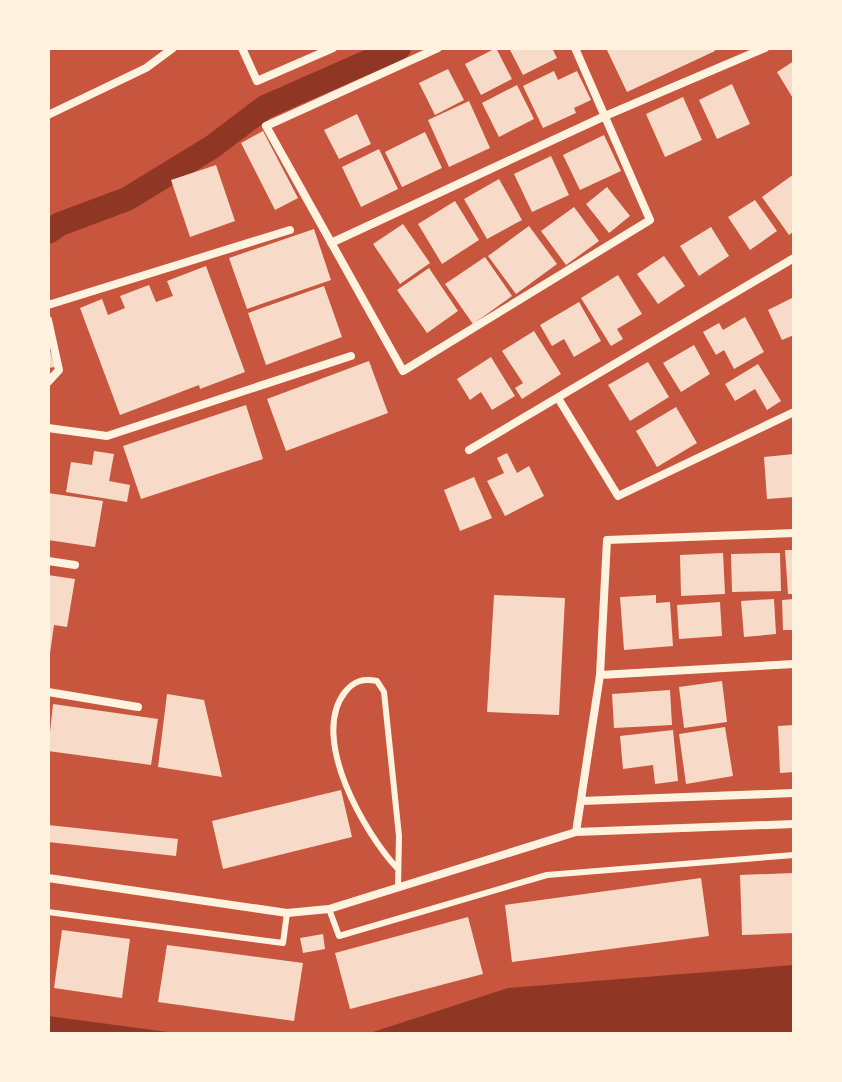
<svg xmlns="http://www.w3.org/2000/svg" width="842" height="1082" font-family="Roboto,sans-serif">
<rect width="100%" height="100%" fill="#c8553d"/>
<!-- water -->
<path fill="#8f3625" d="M794,965v69h-427l141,-46z
M48,1016l135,18h-135z"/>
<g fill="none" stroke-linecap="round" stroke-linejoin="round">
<!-- canal -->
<path stroke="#8f3625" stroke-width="24" d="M48,232l12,-8 67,-25 85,-52 53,-40 134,-59"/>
</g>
<!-- building -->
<path fill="#f7dbc8" d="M496,48l16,31 -31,16 -16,-31z
M509,48h43l5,10 -34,17z
M606,48h108l1,3 -88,41z
M794,61v39l-17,-28z
M448,69l16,31 -29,15 -16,-32z
M554,71l4,9 19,-9 14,29 -17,8 2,5 -33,15 -20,-42z
M732,84l18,40 -33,15 -18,-39z
M517,85l17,34 -35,18 -17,-34z
M683,97l19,43 -37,17 -19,-43z
M469,101l21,47 -41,19 -21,-47z
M357,114l14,30 -32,15 -15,-29z
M263,131l35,67 -23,12 -34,-67z
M425,132l17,36 -40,19 -17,-35z
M604,135l17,36 -41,19 -17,-35z
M379,149l19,40 -37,18 -19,-40z
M551,156l18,39 -37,17 -18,-38z
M216,165l19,56 -45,16 -19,-57z
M794,174v57l-5,4 -27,-38z
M499,179l23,41 -35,19 -23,-40z
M607,187l23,29 -21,17 -23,-29z
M755,200l22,31 -27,19 -22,-33z
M455,201l24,39 -37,24 -24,-40z
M574,207l25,34 -33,24 -25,-34z
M403,224l27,39 -30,21 -27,-40z
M529,226l28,38 -41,30 -28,-38z
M711,227l18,29 -30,20 -19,-30z
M314,229l17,51 -84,29 -18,-51z
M664,256l21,30 -27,18 -21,-30z
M485,257l27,39 -39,28 -28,-40z
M206,266l39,106 -45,17 -1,-4 -79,30 -40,-107 22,-9 6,16 17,-7 -5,-12 29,-11 7,17 17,-6 -6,-15z
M429,268l29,43 -31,22 -30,-43z
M618,275l24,39 -25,15 6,10 -12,7 -30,-48z
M324,286l18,51 -76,28 -18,-52z
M794,297v38l-12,5 -14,-30z
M579,302l22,39 -27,16 -10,-18 -12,7 -12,-21z
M745,317l19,35 -30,17 -10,-19 -8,5 -13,-23 16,-9 4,7z
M534,331l27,43 -39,25 -7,-11 8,-5 -21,-32z
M48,344l7,23 -7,1z
M694,345l16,29 -29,18 -18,-29z
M491,357l24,39 -23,14 -11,-18 -11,8 -13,-21z
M369,361l19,52 -102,38 -19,-52z
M648,362l21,35 -39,24 -22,-36z
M758,364l23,37 -14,9 -12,-21 -20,12 -10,-17z
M246,405l17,54 -122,40 -18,-53z
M676,407l21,36 -40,24 -21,-36z
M94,451l20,3 -5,27 21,4 -3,17 -61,-10 5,-30 21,3z
M507,453l10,20 12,-7 15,30 -39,20 -18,-35 17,-8 -7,-15z
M794,454v43l-27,2 -3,-42z
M474,477l18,41 -32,13 -16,-41z
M48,493l55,8 -8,46 -47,-7z
M785,550h9v44h-6z
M723,553l2,41 -44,2 -1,-41z
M780,553l1,38 -49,1 -1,-38z
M48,575l27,4 -8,48 -13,-2 -4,28z
M494,595l71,3 -6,117 -72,-3z
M656,595v8l14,-1 3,44 -49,4 -4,-53z
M774,599l2,35 -32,3 -3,-36z
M794,599v31h-11l-1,-30z
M720,602l2,34 -43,3 -2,-34z
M722,681l5,41 -43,6 -5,-41z
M670,690l2,35 -58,3 -2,-34z
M167,694l37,6 18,77 -64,-10z
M53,704l105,15 -7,46 -103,-14z
M794,725v47l-14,1 -2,-47z
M725,727l8,49 -47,8 -7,-50z
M673,730l5,51 -23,3 -2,-19 -30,4 -3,-33z
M341,790l11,47 -129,32 -11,-48z
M48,825l130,14 -2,17 -128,-14z
M794,873v60l-52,2 -2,-60z
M701,878l8,58 -197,26 -7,-57z
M468,917l15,57 -133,35 -15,-56z
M62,930l68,9 -8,59 -68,-10z
M323,934l2,15 -22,4 -3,-15z
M167,945l136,18 -9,58 -136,-19z"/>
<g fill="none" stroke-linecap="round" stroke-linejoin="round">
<!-- service -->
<path stroke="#fff3e0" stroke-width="6" d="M398,887l1,-51 -15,-144 -7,-11c-14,-3 -23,0 -32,11 -36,46 20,142 53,177
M329,909l10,27 208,-61 247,-20
M48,912l235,31 4,-30"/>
<!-- minor -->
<path stroke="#fff3e0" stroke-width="8" d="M242,48l15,33 76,-33
M438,48l-172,78 137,245 247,-151 -75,-172
M48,115l98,-47 27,-20
M331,243l274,-127 160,-68
M48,305l242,-75
M48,320l11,50 -11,12
M558,398l60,98 176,-84
M48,428l59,8 244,-80
M469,450l325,-192
M48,561l27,4
M600,675l194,-11
M48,692l90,15
M581,801l213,-8
M576,832l24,-157 7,-135 187,-7
M48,878l239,35 42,-4 247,-77 218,-8"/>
</g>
<!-- border -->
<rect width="842" height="1082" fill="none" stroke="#fff3e0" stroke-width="100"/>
</svg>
